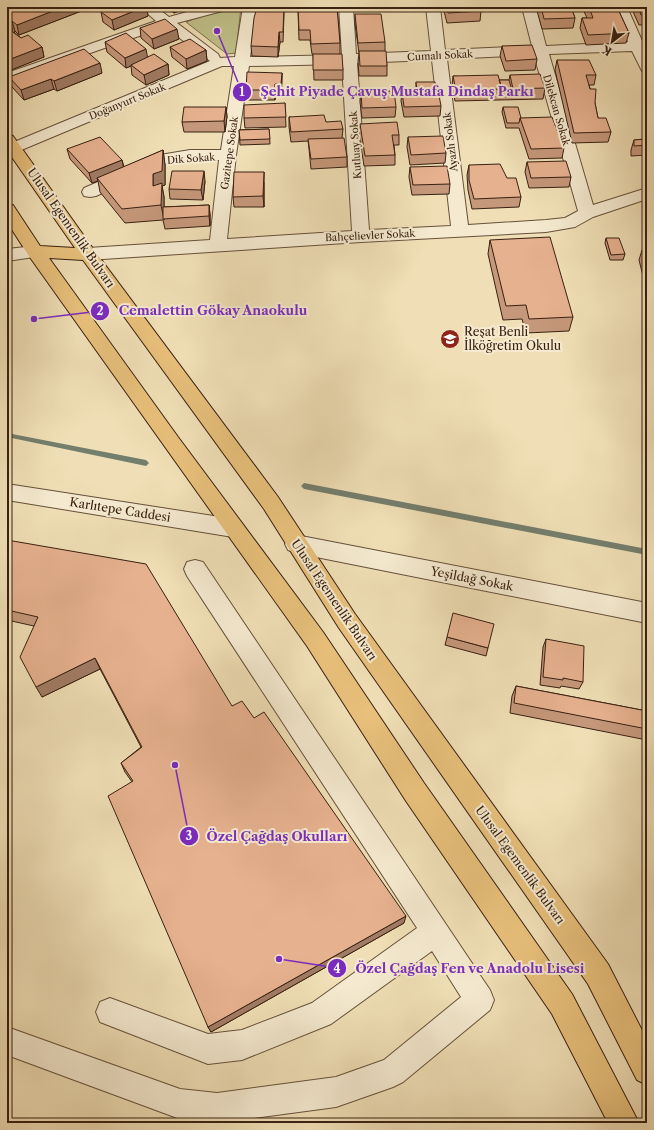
<svg xmlns="http://www.w3.org/2000/svg" width="654" height="1130" font-family="'Libre Caslon Text',serif">
<rect width="100%" height="100%" fill="#f0dfb6"/>
<filter id="stains"><feTurbulence type="fractalNoise" baseFrequency=".005" numOctaves="4"/><feColorMatrix values="0 0 0 0 .2 0 0 0 0 .09 0 0 0 0 .02 0 0 0 .5 -.17"/></filter>
<radialGradient id="worn" r=".72"><stop offset=".6" stop-color="#630" stop-opacity="0"/><stop offset="1" stop-color="#630" stop-opacity=".3"/></radialGradient>
<!-- green -->
<path fill="#c0c089" stroke="#7c704d" d="M241,7l-5,46 -9,1 -41,-32 16,-6z"/>
<g fill="none" stroke-linecap="round" stroke-linejoin="round">
<!-- stream -->
<path fill="#737e6d" fill-rule="evenodd" d="M7,433l139,27 3,3 -3,3 -139,-29z
M304,483l343,66v6l-343,-66 -3,-3z"/>
<!-- minor casing -->
<g stroke="#66503a" stroke-width="2">
<path id="minor" d="M140,7h16l13,10 36,-10h23l-2,3 -49,13 41,31 2,4 15,-1 8,-50h14l-7,50 92,-2 -3,-48h14l3,47 75,-3 -5,-44h14l5,43 87,-4 -10,-39h14l10,39 82,-4 -15,-35h14l20,45v20l-5,-1 -10,-20 -83,3 44,151 54,-17v11l-54,18 -18,10 -29,5 -185,10 -273,18 -6,-2 -3,-4 3,-4 6,-2 122,-8 9,-80h-29l-21,2 -73,34 -6,1 -6,-1 -2,-4 2,-4 76,-33 30,-5h31l13,-84h-12l-203,85 -6,2 -6,-2v-6l203,-84 -45,-34 -158,55v-9l149,-52zM534,55l44,156 -13,7 -19,2 -78,5 -21,-166zM432,60l19,166 -82,4 -12,-167zM342,64l10,167 -125,8 9,-84 13,-89z
M35,246l6,2 3,4 -3,4 -34,5v-12z
M7,484l226,35 8,3 3,6 -3,6 -8,3 -226,-37z
M296,535l351,68v20l-351,-70 -8,-3 -3,-6 3,-6z
M195,560l8,2 287,428 4,10 -4,10 -87,72 -10,5 -57,20 -119,16 -37,-4 -173,-64v-28l173,62 37,4 119,-16 48,-17 77,-63 -29,-46 -101,73 -89,36 -34,4 -108,-42 -4,-10 4,-10 10,-4 98,36 34,-4 70,-27 105,-75 -230,-352 -3,-7 3,-7z"/>
</g>
<!-- major casing -->
<g stroke="#382011" stroke-width="2">
<path id="major" d="M7,134l6,2 81,114 184,247 77,117 253,350 39,76v45l-10,-5 -49,-96 -249,-356 -75,-119 -181,-249 -34,-2 129,179 145,195 101,151 148,211 67,129h-31l-56,-109 -146,-213 -99,-155 -278,-390 -22,-34v-18l6,1 27,41 35,2 -68,-98z"/>
</g>
<!-- minor -->
<use href="#minor" fill="#f5ead0" fill-rule="evenodd"/>
<!-- major -->
<use href="#major" fill="#e8c07b" fill-rule="evenodd"/>
</g>
<!-- wall -->
<path fill="#c6987b" stroke="#382011" d="M166,7h22l-14,6z
M284,7v8l-1,27h-3l-2,15 -26,-1 -1,-10z
M289,7h48l3,36v11l3,16v10h-29l-1,-26h-1l-2,-14h-11l-1,-30h-9z
M444,7h36l1,4 -1,10 -33,2 -3,-12z
M536,7h35l4,11 -2,10 -31,1z
M582,7h35l12,26 -3,10 -40,2 -6,-17 2,-10h5z
M631,7h16v18h-8z
M7,10h77l-65,25 -4,-4 -1,1 7,6 21,9 2,10 -33,13 -4,-4z
M101,12l47,4 -34,14 -11,-8z
M355,14l30,28v9l2,15v10h-28l-1,-15 1,-8 -4,-29z
M140,28l39,11 -25,10 -13,-11z
M105,42l63,22 1,11 -23,10 -14,-10 -1,-9 -5,2 -19,-16z
M502,46l35,13 -2,11 -30,1 -5,-15z
M170,47l36,3 1,11 -20,8 -15,-12z
M557,60l39,15 -2,10h-5l6,18 3,15 13,14 -3,10 -36,1 -17,-73z
M102,73l-45,18 -3,-2 -30,11 -12,-13 -3,-10z
M282,73l-1,21h-6v6h-28l-1,-10z
M510,75l35,13 -2,11 -88,2 -3,-15 1,-10 46,4h10z
M416,82l25,24 -1,10 -36,1 -3,-16 1,-10h14z
M361,92l35,15 -1,10 -33,1 -2,-16z
M285,103l1,24 -41,1 -1,-10z
M226,107l1,10 -2,15h-41l-2,-10z
M503,107l18,11 43,30 -2,10 -33,1 -10,-31h-13l-4,-16z
M289,117l37,5 17,7 -1,9 5,19v10l-36,2 -2,-20 -1,-8 -17,1 -2,-15z
M360,124l39,11v10h-5l1,10v10l-31,1 -5,-32z
M269,129l1,15 -30,1 -1,-15z
M647,131v24l-16,1v-6l3,-10 10,-1z
M408,137l38,16 -1,10 -35,2 -3,-18z
M67,149l55,11 2,7 39,-17 2,15v20l-3,1 2,11v10l45,-2 1,10v11l-45,3 -2,-9 -38,3 -25,-31 -2,-11 -6,2 -22,-24z
M527,162l44,15 -2,10 -40,1 -4,-16z
M469,165l38,13 14,19 -2,10 -47,2 -4,-19 -1,-15z
M410,167l40,17 -1,10 -37,1 -3,-18z
M205,181l-2,19 -33,-1 -1,-10z
M264,182v25h-30l-1,-10z
M606,238l19,16 -2,6h-13l-5,-17z
M490,240l83,77 -4,14 -43,2 -4,-14 -19,1 -15,-66z
M642,250h5v30h-3l-5,-20z
M7,540l225,166 22,12 150,205 -193,109 -3,-5 -76,-245 -7,-10 -4,-9 20,-16 -41,-78 -58,28 -8,-71 -27,-6z
M447,637l41,11 -2,8 -41,-11z
M546,639l37,43 -4,7 -18,-3 -1,2 -20,-3 3,-38z
M516,686l131,25v29l-137,-27 2,-17z"/>
<!-- shaded-wall -->
<path fill="#a17c64" stroke="#382011" d="M63,7h20l1,3 -65,25 -2,-10z
M144,7h3l1,9 -34,14 -2,-10z
M175,7h13l-14,6v-5z
M12,21l3,10 -1,1 2,7 -9,-16z
M177,29l2,10 -25,10 -2,-10z
M279,32l1,10 -2,15v-10z
M42,47l2,10 -33,13 -3,-10z
M146,49l2,11 -17,5v1l-5,2 -1,-10z
M206,50l1,11 -20,8 -1,-10z
M100,63l2,10 -45,18 -3,-10z
M168,64l1,11 -23,10 -2,-10z
M282,73v10l-1,11v-10z
M51,79l3,10 -30,11 -3,-10z
M275,84v16l-1,-10z
M226,107l1,10 -2,15 -1,-11z
M163,150l2,15v20l-3,1 2,11v23l-3,-15 -8,-19v-12z
M122,160l2,10 -27,8 1,3 -6,2 -3,-10z
M204,171l1,10 -2,19 -2,-10z
M264,172v35l-1,-11z
M209,205l1,10v11l-1,-10z
M95,658l5,11 -58,28 -6,-10z
M406,916l-2,7 -193,109 -3,-5z"/>
<!-- building -->
<path fill="#e6b18f" stroke="#382011" d="M16,7h47l-46,18 -5,-4 -5,2v-13z
M113,7h31l-32,13 -11,-8z
M257,7h27l-1,25h-4l-1,15 -27,-1 3,-28z
M298,7h39l3,36 -29,1 -1,-14h-11z
M446,7h34l1,4 -33,2z
M541,7h30l4,11 -31,1z
M589,7h28l12,26 -41,2 -6,-17h11z
M638,7h9v8h-6z
M355,14h26l4,28 -27,1z
M165,19l12,10 -25,10 -12,-11z
M7,23l6,6 -3,1 11,8 7,-3 14,12 -34,13 -1,-1z
M126,33l20,16 -21,9 -20,-16z
M190,39l16,11 -20,9 -16,-12z
M532,45l5,14 -31,2 -4,-15z
M84,49l16,14 -46,18 -3,-2 -30,11 -12,-13z
M359,51h27l1,15h-27z
M154,54l14,10 -24,11 -13,-10z
M313,54h29l1,16h-30z
M557,60h32l7,15h-10l4,14h6l-1,14 3,15h8l5,14 -37,1z
M247,72l35,1 -1,11h-6l-1,6h-28z
M540,74l5,14 -32,1 -3,-14z
M498,75l4,14 -46,1 -3,-14z
M499,80h10l4,14h-12l1,-5z
M416,82h19l2,8 -20,1z
M438,90l3,16 -37,1 -2,-16z
M394,91l2,16 -34,1 -1,-16z
M285,103l1,14 -42,1v-13z
M184,107h42l-2,14 -42,1z
M503,107h15l3,11h-1l-1,5h-12z
M324,115l2,7 15,-1 2,8 -52,3 -2,-15z
M552,117l12,31 -33,1 -11,-31z
M397,122l2,13h-7l3,20 -30,1 -5,-32z
M269,129l1,10 -30,1 -1,-10z
M443,136l3,17 -35,2 -3,-18z
M100,137l22,23 -33,13 -22,-24z
M344,138l3,19 -36,2 -3,-20z
M647,139v6l-13,1v-6z
M163,150l-1,21 -9,3v12l9,-3 -1,22 -39,4 -25,-31z
M566,161l5,16 -40,1 -4,-16z
M500,164l7,14h9l5,19 -47,2 -5,-19v-15z
M447,166l3,18 -37,1 -3,-18z
M172,171h32l-3,19 -32,-1z
M234,172h30l-1,24 -30,1z
M209,205v11l-46,3v-12z
M550,237l23,80 -44,2 -3,-14 -20,1 -16,-66z
M606,238h13l6,16 -14,1z
M642,250h5v18z
M7,540l139,24 86,142 10,-5 12,17 10,-6 142,204 -198,111 -100,-231 25,-15 -12,-18 21,-16 -47,-89 -59,29 -16,-30 18,-40 -31,-7z
M453,613l41,11 -6,24 -41,-11z
M546,639l38,7 -1,36 -20,-4v2l-20,-3z
M516,686l131,25v18l-133,-26z"/>
<!-- icons -->
<defs>
<g id="school-disc" transform="scale(1)"><circle r="9.5" fill="#8f2418" stroke="#f5ead0"/><path d="M0-5L7-2L0 1L-7-2ZM-4 1L0 2.5L4 1V4Q0 6-4 4Z" fill="#fff"/></g>
</defs>
<g fill-rule="evenodd">
<use href="#school-disc" x="450" y="339"/>
</g>
<g text-anchor="middle" stroke-width="4" stroke-linejoin="round" paint-order="stroke">
<!-- far-street labels -->
<g font-size="10" fill="#382011" stroke="#f5ead0">
<text transform="translate(440 55) rotate(-3)" y="4">Cumalı Sokak</text>
<text transform="translate(127 101) rotate(-22)" y="4">Doğanyurt Sokak</text>
<text transform="translate(557 110) rotate(74)" y="4">Dilekcan Sokak</text>
<text transform="translate(450 142) rotate(-97)" y="4">Ayazlı Sokak</text>
<text transform="translate(355 145) rotate(-94)" y="4">Kutluay Sokak</text>
<text transform="translate(229 153) rotate(-82)" y="4">Gazitepe Sokak</text>
<text transform="translate(191 158) rotate(-4)" y="4">Dik Sokak</text>
<text transform="translate(370 235) rotate(-3)" y="4">Bahçelievler Sokak</text>
</g>
<!-- street labels -->
<g font-size="12" fill="#382011" stroke="#f5ead0">
<text transform="translate(71 228) rotate(55)" y="4">Ulusal Egemenlik Bulvarı</text>
<text transform="translate(120 510) rotate(9)" y="4">Karlıtepe Caddesi</text>
<text transform="translate(472 579) rotate(11)" y="4">Yeşildağ Sokak</text>
<text transform="translate(334 600) rotate(56)" y="4">Ulusal Egemenlik Bulvarı</text>
<text transform="translate(520 865) rotate(54)" y="4">Ulusal Egemenlik Bulvarı</text>
</g>
<!-- poi labels -->
<g font-size="12" fill="#382011" stroke="#f5ead0" text-anchor="start">
<text x="464" y="336">Reşat Benli<tspan x="464" dy="14">İlköğretim Okulu</tspan></text>
</g>
</g>
<!-- callouts -->
<path fill="none" stroke="#7b2cbf" stroke-width="1.5" d="M217 31L242 92M34 319L100 311M175 765L189 836M279 959L337 968"/>
<g fill="#7b2cbf" stroke="#f5ead0" stroke-width="1.5">
<circle cx="217" cy="31" r="4"/>
<circle cx="34" cy="319" r="4"/>
<circle cx="175" cy="765" r="4"/>
<circle cx="279" cy="959" r="4"/>
<circle cx="242" cy="92" r="10"/>
<circle cx="100" cy="311" r="10"/>
<circle cx="189" cy="836" r="10"/>
<circle cx="337" cy="968" r="10"/>
</g>
<g font-size="12" text-anchor="middle" font-weight="bold" fill="#fff">
<text x="242" y="96">1</text>
<text x="100" y="315">2</text>
<text x="189" y="840">3</text>
<text x="337" y="973">4</text>
</g>
<g font-size="13" text-anchor="middle" font-weight="bold" fill="#7b2cbf" stroke="#f5ead0" stroke-width="4" stroke-linejoin="round" paint-order="stroke">
<text x="397" y="96">Şehit Piyade Çavuş Mustafa Dindaş Parkı</text>
<text x="213" y="315">Cemalettin Gökay Anaokulu</text>
<text x="277" y="841">Özel Çağdaş Okulları</text>
<text x="470" y="973">Özel Çağdaş Fen ve Anadolu Lisesi</text>
</g>
<!-- margin -->
<rect width="654" height="1130" fill="none" stroke="#f0dfb6" stroke-width="24"/>
<rect x="8" y="8" width="638" height="1114" fill="none" stroke="#382011" stroke-width="2"/>
<rect x="12" y="12" width="630" height="1106" fill="none" stroke="#382011"/>
<!-- north arrow -->
<g transform="translate(612 42) rotate(211)" stroke="#f5ead0" stroke-width="3" paint-order="stroke">
<path d="M0-3L7 15L0 10L-7 15Z" fill="#382011"/>
<text y="-6" font-size="11" font-weight="bold" text-anchor="middle" fill="#382011">K</text>
</g>
<rect width="100%" height="100%" filter="url(#stains)"/>
<rect width="100%" height="100%" fill="url(#worn)"/>
</svg>
